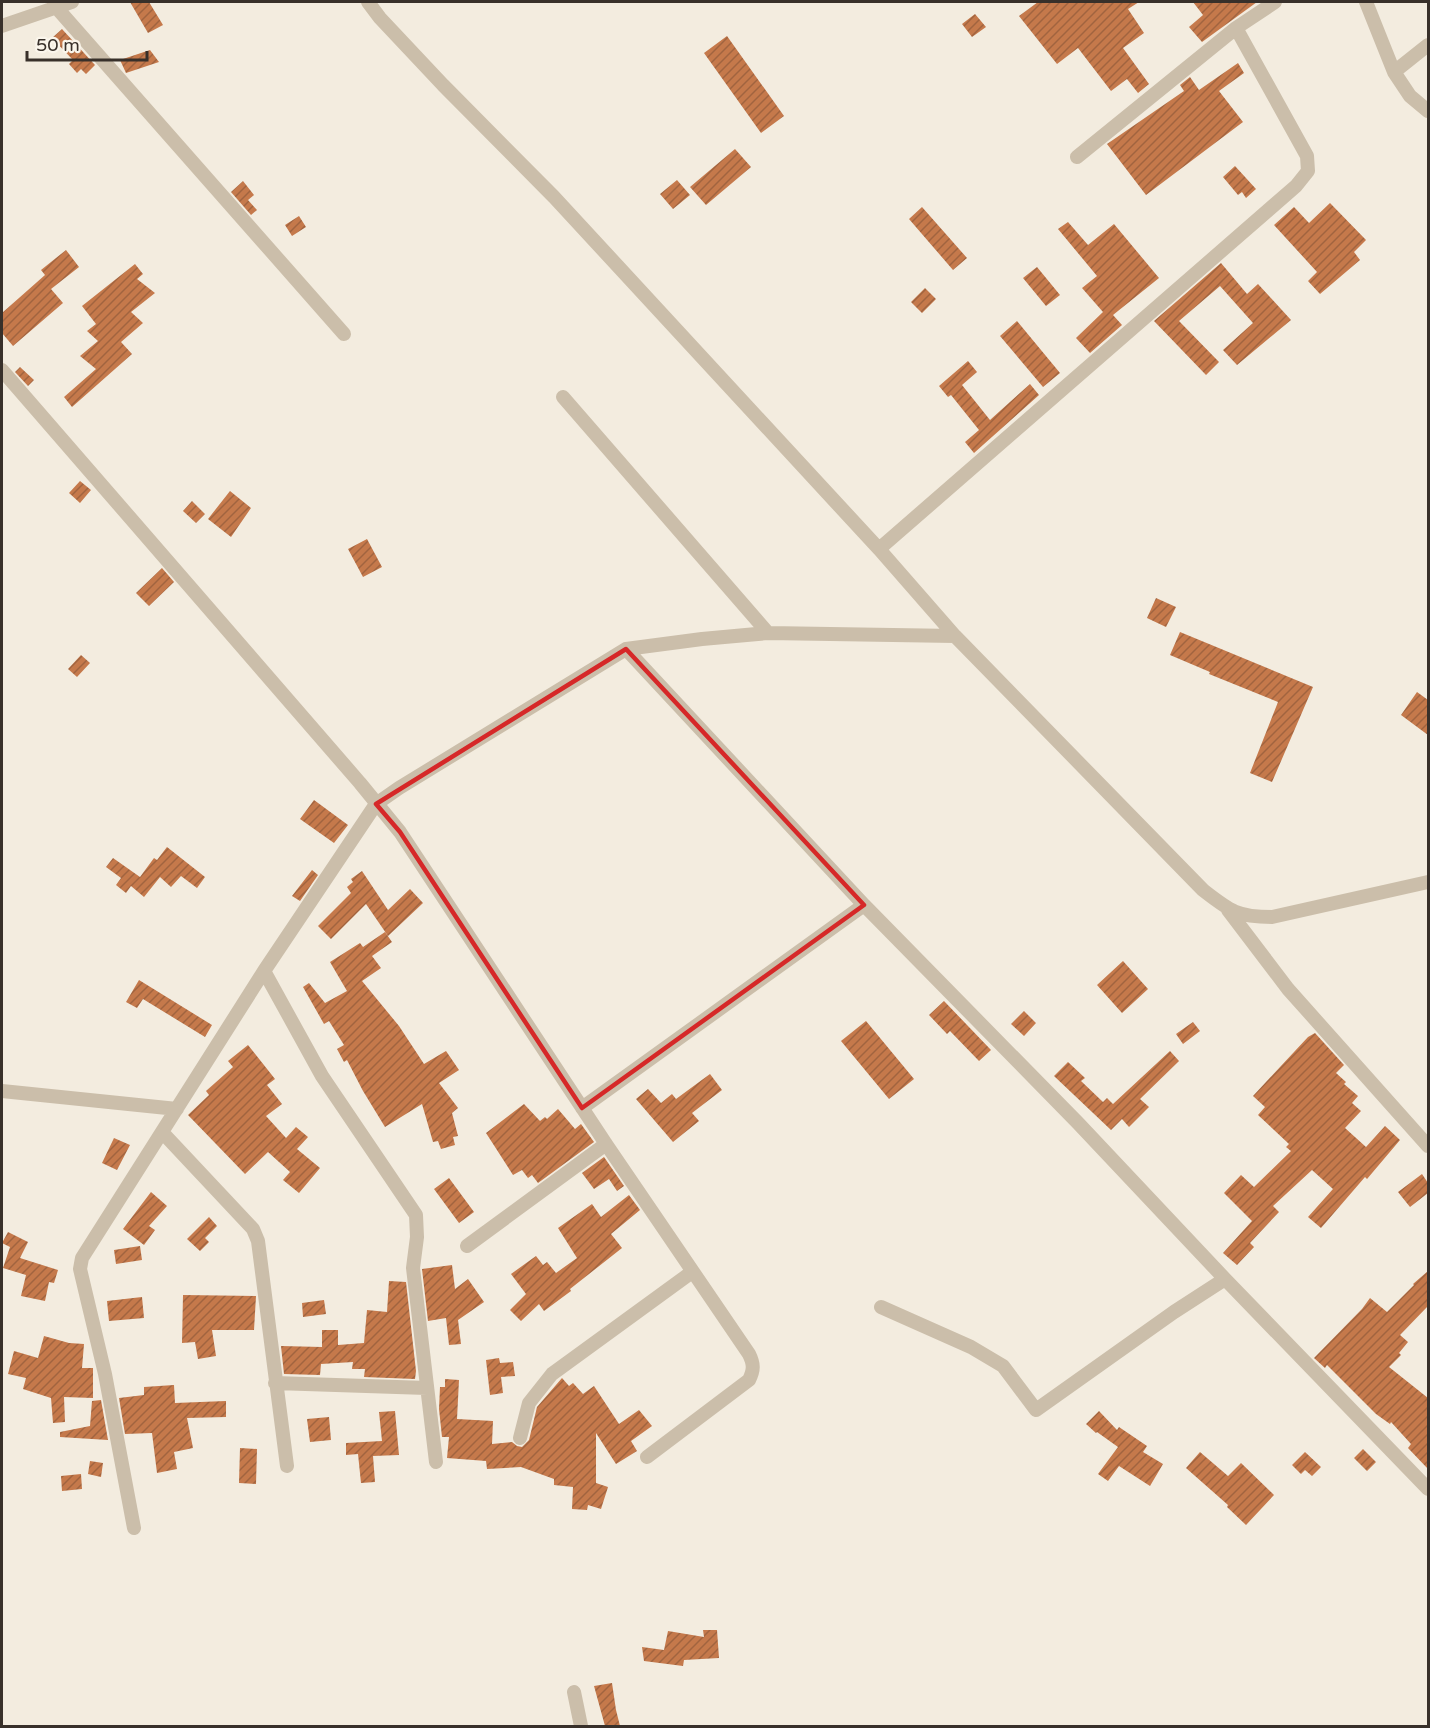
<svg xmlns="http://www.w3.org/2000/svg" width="1430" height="1728" font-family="'Varela Round',sans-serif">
<defs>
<pattern id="building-hatch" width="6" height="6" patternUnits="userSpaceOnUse" patternTransform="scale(1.5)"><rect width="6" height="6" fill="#c5794b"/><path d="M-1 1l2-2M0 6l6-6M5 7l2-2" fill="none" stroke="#a1643f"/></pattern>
</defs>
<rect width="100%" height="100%" fill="#f3ecdf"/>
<!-- building -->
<path fill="url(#building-hatch)" d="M130,2h19l14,23 -15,8z
M1038,2h101l-11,7 16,24 -21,15 26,36 -11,9 -11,-14 -16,12 -33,-43 -21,16 -38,-48z
M1193,2h64l-55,40 -13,-15 14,-12z
M975,14l11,13 -14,10 -10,-13z
M62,29l33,36 -9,9 -5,-5 -4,4 -8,-9 4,-4 -21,-22z
M727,36l57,80 -23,17 -57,-80z
M150,50l9,12 -33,11 -6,-13z
M1238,63l6,10 -25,18 24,31 -97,73 -39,-51 77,-53 -4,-6 10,-8 9,13z
M735,149l16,18 -45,38 -16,-18z
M1235,166l21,23 -10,9 -4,-6 -4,3 -15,-18z
M677,180l13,15 -17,14 -13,-15z
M243,181l11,14 -6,5 9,10 -6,5 -20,-23z
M1330,203l36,37 -12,12 6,8 -40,34 -12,-13 9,-9 -43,-47 20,-18 15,16z
M922,207l45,51 -14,12 -44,-51z
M299,216l7,11 -14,9 -7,-11z
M1068,222l20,23 26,-21 45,54 -46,37 9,10 -32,28 -14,-15 27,-26 -21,-24 15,-12 -39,-47z
M66,250l13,17 -28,22 12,14 -50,43 -11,-13v-20l43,-38 -4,-5z
M1221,263l26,31 11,-10 33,36 -54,45 -14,-15 30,-27 -33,-37 -41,35 40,41 -13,13 -52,-54z
M135,264l8,10 -6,5 18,14 -24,19 12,11 -22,19 11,12 -60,53 -8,-10 32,-28 -16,-13 18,-15 -11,-10 9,-7 -14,-18z
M1037,267l23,28 -14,11 -23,-28z
M925,288l11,11 -14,14 -11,-11z
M1017,321l43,52 -17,14 -43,-51z
M968,361l9,11 -15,13 28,35 40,-36 9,11 -65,58 -9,-11 14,-12 -28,-35 -3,2 -9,-11z
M20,367l14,13 -6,6 -13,-14z
M80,481l11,9 -11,13 -11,-10z
M230,491l21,17 -20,29 -23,-18z
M192,501l13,13 -9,9 -13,-12z
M367,539l15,28 -19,10 -15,-28z
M162,568l12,14 -25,24 -13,-13z
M1156,598l20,9 -10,20 -19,-9z
M1180,632l133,55 -41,95 -22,-9 28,-71 -69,-28 1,-2 -40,-17z
M81,655l9,8 -13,14 -9,-8z
M1417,692l11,8v35l-27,-20z
M314,800l34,25 -14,18 -34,-24z
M167,847l38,30 -8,11 -16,-12 -10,11 -11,-10 -16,20 -13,-11 -5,7 -10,-8 5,-7 -15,-11 7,-9 27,19 14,-19 3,2z
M312,870l6,5 -18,26 -8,-5z
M362,871l26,39 22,-21 13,14 -35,33 -22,-32 -35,35 -13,-13 33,-33 -4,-6 6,-5 -2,-3z
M385,932l7,10 -20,14 9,12 -19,13 37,45 25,38 22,-13 13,19 -20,13 19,25 -6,5 6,23 -5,1 2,8 -14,4 -3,-8 -5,1 -11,-38 -37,23 -22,-36 -16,-31 -3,2 -7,-13 7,-4 -15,-24 -5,3 -21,-37 6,-4 16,20 22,-12 -17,-29 30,-19 3,4z
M1123,961l25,28 -26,24 -25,-28z
M139,980l73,45 -7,12 -62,-38 -6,9 -11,-6z
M944,1001l47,49 -12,11 -29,-30 -3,3 -18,-19z
M1024,1011l12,12 -12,13 -13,-12z
M866,1021l48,58 -25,20 -48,-58z
M1193,1022l7,9 -17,13 -7,-10z
M1315,1033l29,32 -8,8 10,9 -2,2 14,12 -6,7 9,8 -16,17 21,19 19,-21 15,14 -33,39 -2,-2 -44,51 -13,-11 25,-28 -21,-19 -39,36 6,6 -29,31 4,4 -17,18 -14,-12 29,-32 -28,-28 17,-18 13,12 37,-36 -5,-4 3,-3 -31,-29 7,-8 -12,-11 55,-59z
M248,1045l27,34 -8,6 15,19 -16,12 20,22 10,-11 12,10 -11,12 23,19 -21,25 -16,-13 7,-8 -22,-20 -23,22 -57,-59 21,-20 -3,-4 27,-24 -5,-6z
M1170,1051l9,10 -39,38 9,8 -20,20 -7,-8 -11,11 -57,-54 14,-14 17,16 -4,3 22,21 4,-4 6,6z
M710,1074l12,16 -30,23 7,8 -26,21 -37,-43 12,-10 13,14 11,-9 4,5z
M524,1104l16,17 5,-4 2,2 11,-10 17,20 6,-5 13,18 -56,41 -6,-8 -4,3 -6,-8 -9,5 -27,-42z
M114,1138l16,7 -13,25 -15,-7z
M604,1157l20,29 -7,5 -8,-12 -15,10 -12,-16z
M1422,1174l6,9v10l-18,14 -12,-15z
M449,1178l25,34 -15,11 -25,-34z
M151,1192l16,14 -18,20 6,4 -11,15 -21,-16z
M629,1195l11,15 -29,24 11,14 -52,41 1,2 -27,20 -5,-7 -18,17 -11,-11 16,-16 -15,-20 25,-18 7,9 4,-3 9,11 21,-15 -19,-30 34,-24 9,13z
M209,1217l8,9 -12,12 4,4 -9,9 -13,-12z
M8,1232l20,10 -8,16 38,12 -4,13 -5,-1 -4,19 -24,-5 5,-21 -23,-7 7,-21 -8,-4z
M140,1246l2,14 -26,4 -2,-14z
M452,1265l3,24 13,-10 16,23 -26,18 3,24 -12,1 -3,-27 -18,3 -6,-52z
M1428,1271v35l-28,29 8,7 -9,11 2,2 -12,12 39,31v71l-20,-21 3,-4 -20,-22 -1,2 -14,-10 -49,-49 -2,3 -11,-10 48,-49 8,-11 17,14 27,-27 -1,-1z
M389,1281l17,1 10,89 -1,8 -51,-2 1,-8h-13l1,-7 -32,2 -1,11 -36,-1 -3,-28 41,1v-17h16v15l26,-2 3,-33 20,2z
M183,1295l73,1 -2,34h-42l4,26 -18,3 -3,-17 -13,1z
M142,1297l2,21 -35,3 -2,-20z
M324,1300l2,14 -23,3 -1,-14z
M44,1336l25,7 15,1 -2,24h11v30l-29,-1 1,25 -12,1 -2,-25 -28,-9 3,-11 -18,-4 6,-23 24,7z
M499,1358l1,5 13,-1 2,14 -14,1 2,16 -13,2 -4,-35z
M562,1378l7,8 4,-3 10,11 11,-8 25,38 20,-14 13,16 -21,15 6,10 -21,13 -20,-31v50l12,4 -7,22 -13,-4 -1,5 -15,-1 1,-22 -19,-2v-6l-33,-12 -34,2 -1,-8 -39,-3 2,-21h-7l-3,-28 1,-22h5v-8l14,1 -2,39 36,2 -1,23 20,-2 5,4 5,1 7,-7 8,-33z
M174,1385l1,18 51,-2v16l-39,1 6,30 -19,4 3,17 -20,4 -5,-40 -27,1 -6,-36 25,-3v-8z
M101,1400l7,40 -48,-3v-5l30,-6 2,-25z
M395,1411l4,44 -26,1 2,26 -14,1 -3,-29 -12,1v-12l36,-2 -3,-29z
M1099,1411l18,19 2,-3 28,19 -4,6 20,12 -13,22 -31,-20 -11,15 -10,-7 20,-27 -21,-15 -1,1 -10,-9z
M329,1417l2,23 -21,2 -3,-23z
M240,1448l17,1 -1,35 -17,-1z
M1363,1449l13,13 -9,9 -13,-13z
M1200,1452l28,24 13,-13 33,32 -28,30 -19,-18 1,-2 -42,-37z
M1305,1452l16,15 -9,9 -7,-6 -4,4 -9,-9z
M90,1461l13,2 -2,14 -13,-3z
M81,1474l1,15 -20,2 -1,-15z
M703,1630h14l2,28 -35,2 -1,6 -39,-5 -2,-14 22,3 4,-19 36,6z
M612,1683l4,27 4,16h-15l-11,-40z"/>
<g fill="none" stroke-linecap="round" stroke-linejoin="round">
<!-- minor -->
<path stroke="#cbbeaa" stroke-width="14" d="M368,2l12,16 63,67 111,112 325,352 76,87 248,254c27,21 34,27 69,27l156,-35
M1366,2l28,70 16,24 18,15
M56,7l288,327
M2,26l70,-24
M1394,72l34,-27
M1077,157l159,-129 39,-26
M2,370l358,413 40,49 206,312 143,210c5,10 5,16 0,26l-102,77
M563,397l205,236
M879,549l417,-363 12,-15 -1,-15 -71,-128
M626,649l238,256 214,218 147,156 203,210
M1228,910l60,79 140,157
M264,971l58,105 94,139 1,22 -4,31 23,194
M2,1091l175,18
M582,1108l282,-203
M162,1132l91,97 5,12 29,225
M467,1246l139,-102
M881,1307l90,40 32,19 33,44 138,-98 51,-33
M275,1383l152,5
M520,1438l9,-35 23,-29 140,-102
M134,1528l-29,-154 -25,-105 2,-11 182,-287 112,-167 23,-16 227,-139 76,-10 66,-6 187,3
M574,1692l7,34"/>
</g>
<!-- marked area -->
<path fill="none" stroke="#d62828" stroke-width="4.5" stroke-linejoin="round" d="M626,649l238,256 -282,203 -182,-276 -24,-28z"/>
<!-- border -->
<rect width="1430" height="1728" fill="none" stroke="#38302a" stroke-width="6"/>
<!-- scale -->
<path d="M27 51v9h120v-9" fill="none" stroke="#38302a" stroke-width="3"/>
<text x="36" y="51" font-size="18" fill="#38302a" stroke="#faf5eb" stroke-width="4.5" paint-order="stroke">50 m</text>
</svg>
